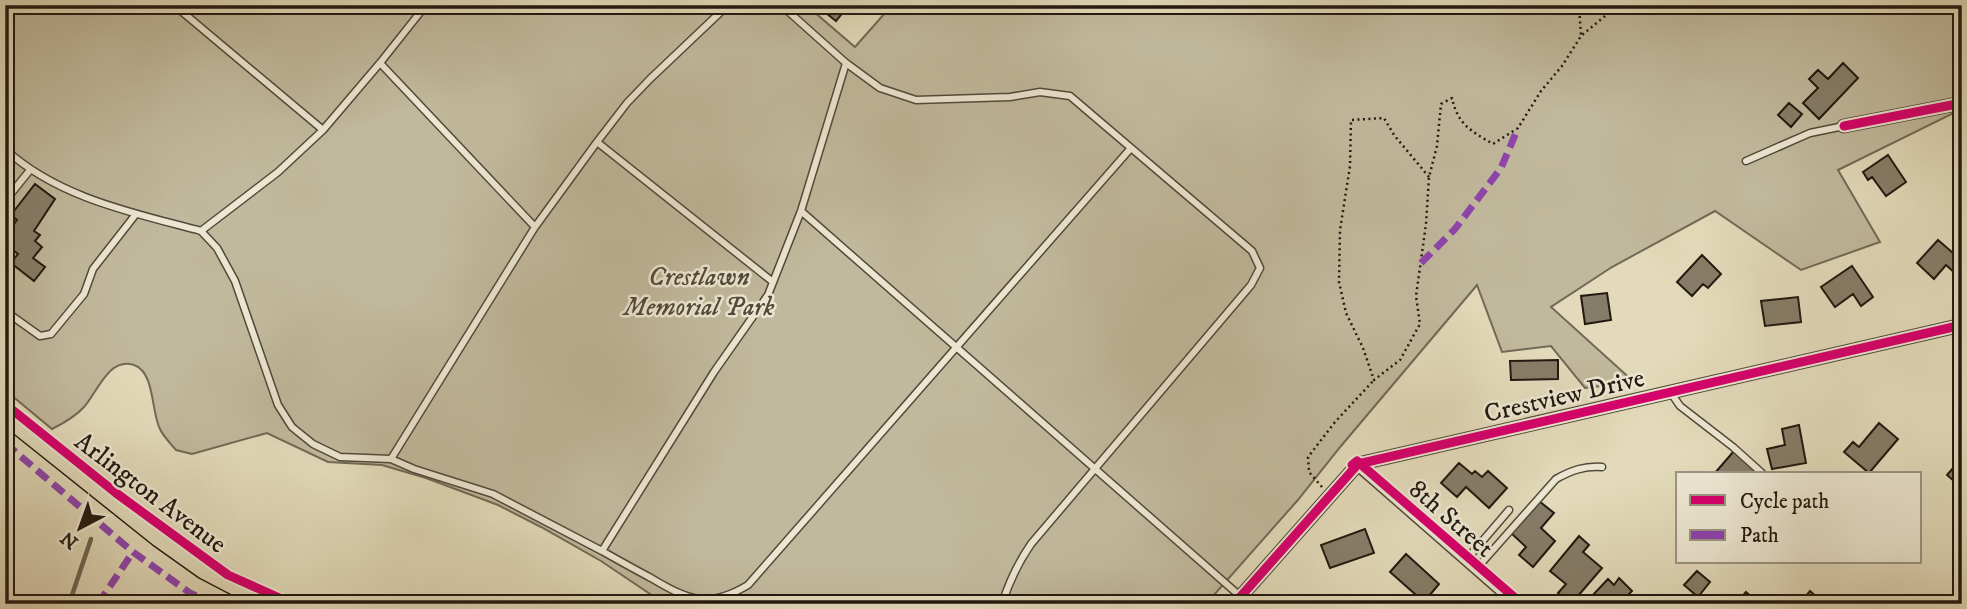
<svg xmlns="http://www.w3.org/2000/svg" width="1967" height="609" font-family="'IM FELL DW Pica',serif">
<rect width="100%" height="100%" fill="#e2daba"/>
<filter id="stains"><feTurbulence type="fractalNoise" baseFrequency=".00286" numOctaves="4"/><feColorMatrix values="0 0 0 0 .2 0 0 0 0 .09 0 0 0 0 .02 0 0 0 .5 -.17"/></filter>
<radialGradient id="worn" r=".72"><stop offset=".6" stop-color="#630" stop-opacity="0"/><stop offset="1" stop-color="#630" stop-opacity=".3"/></radialGradient>
<!-- green -->
<path fill="#c1b99d" stroke="#726956" stroke-width="2" d="M5,5h801l49,42 37,-42h1070v104l-124,61 42,72 -79,28 -86,-59 -103,56 -61,40 83,75 -49,6 -34,-42 -49,6 -25,-67 -136,161 -44,55 -91,103h-541l-64,-43 -60,-34 -43,-22 -72,-27 -44,-13 -54,-3 -61,-29 -75,21 -16,-4c-5,-6 -13,-14 -16,-21 -9,-17 -5,-57 -26,-64 -25,-9 -37,28 -50,42 -9,10 -20,16 -32,22l-47,-39z"/>
<g fill="none" stroke-linecap="round" stroke-linejoin="round">
<!-- stream -->
<path stroke="#6e6553" stroke-width="4.5" d="M69,604l22,-65"/>
</g>
<!-- building -->
<path fill="#867d68" stroke="#221910" stroke-width="2" d="M816,5h22l6,6 -8,10z
M1843,63l15,15 -39,41 -16,-16 15,-15 -9,-9 9,-9 10,9z
M1789,103l13,11 -11,13 -13,-12z
M1888,155l18,27 -20,14 -14,-19 -4,3 -5,-8z
M35,184l20,15 -21,32 6,4 -5,6 7,6 -9,11 12,9 -11,14 -23,-18 7,-9 -13,-10v-8l12,-16 -6,-5z
M1938,240l15,13 6,-6 3,2v18l-6,7 -10,-9 -12,14 -17,-16z
M1702,255l19,19 -13,14 -5,-4 -11,12 -15,-14z
M1852,266l21,31 -12,9 -8,-12 -18,13 -14,-20z
M1607,293l4,27 -26,4 -4,-28z
M1798,297l3,25 -36,4 -4,-25z
M1558,360v19l-47,1 -1,-19z
M1879,423l19,16 -29,34 -25,-21 9,-10 6,5z
M1799,425l7,38 -34,6 -5,-20 18,-4 -3,-16z
M1734,451l27,23h-47z
M1962,458v30l-15,-13z
M1459,463l13,11 3,-3 7,6 6,-6 19,17 -18,20 -23,-21 -9,10 -16,-14z
M1539,501l15,12 -13,15 14,13 -22,26 -14,-12 7,-8 -15,-14z
M1365,529l9,24 -44,15 -9,-23z
M1579,536l10,9 -6,7 19,16 -31,36 -13,-11 8,-9 -16,-13z
M1406,554l33,30 -15,18 -34,-30z
M1697,571l13,11 -12,15 -14,-12z
M1619,578l13,13 -6,6 7,7h-32l-9,-8 16,-17 6,6z
M1810,591l15,13h-20l-3,-3z
M1746,592l14,12h-24z"/>
<g fill="none" stroke-linecap="round" stroke-linejoin="round">
<!-- service casing -->
<g stroke="#52493a" stroke-width="9">
<path id="service" d="M781,5l65,58 34,25 36,12 94,-3 30,-5 30,4 182,155 8,17 -9,17 -220,259c-13,19 -22,38 -29,60
M380,63l155,164
M323,130l57,-67 46,-58
M597,142l176,140
M5,149c53,49 129,64 196,82l77,-59 45,-42 -149,-125
M1746,161l64,-28 34,-7
M5,201l25,-31
M801,211l439,385
M201,231l16,17 18,33 43,124 14,22 21,17 27,13 51,2 144,-232 62,-85 30,-39 23,-24 78,-74
M5,311l35,25 11,-2 33,-40 9,-25 43,-55
M1671,393l9,13 53,41 30,27
M391,459l23,10 79,25 109,57 112,-179 54,-77 33,-84 45,-148
M602,551c16,9 32,18 49,27 37,22 57,31 97,7l383,-437
M1467,559l42,-49
M1477,568l79,-89c16,-9 28,-13 46,-12"/>
</g>
<!-- minor casing -->
<g stroke="#52493a" stroke-width="15">
<path id="minor" d="M1844,126l118,-23
M1358,464l160,140
M1234,604l124,-140 604,-139"/>
</g>
<!-- primary casing -->
<g stroke="#221910" stroke-width="22">
<path id="primary" d="M5,414l154,123 45,32 67,35"/>
</g>
<!-- path -->
<path stroke="#221910" stroke-width="2.5" stroke-dasharray="2 3.5" stroke-linecap="butt" d="M1579,5l2,31
M1429,177l-35,-42 -10,-17 -33,2 -1,46 -10,64 -1,52 7,31 17,35 11,32 26,-20 20,-36 -4,-28 10,-72 3,-47 8,-31 4,-42 11,-6c6,27 19,33 41,46l25,-16 23,-37 21,-25 19,-30 30,-25 12,-6
M1322,487l-13,-15 -1,-15 27,-35 39,-42"/>
<!-- service -->
<use href="#service" stroke="#ece7d2" stroke-width="6"/>
<!-- minor -->
<use href="#minor" stroke="#ece7d2" stroke-width="12"/>
<!-- primary -->
<use href="#primary" stroke="#e2daba" stroke-width="19"/>
<!-- quiet -->
<path stroke="#8e44ad" stroke-width="7" stroke-dasharray="14 7" stroke-linecap="butt" d="M1421,263l34,-34 46,-61 17,-40
M5,443l128,109 57,41 23,11
M98,604l35,-52"/>
<!-- cycleway casing -->
<g stroke="#ece7d2" stroke-width="13">
<path id="cycleway" d="M1844,126l118,-23
M5,404l111,89 112,82 65,29
M1352,465l5,-4 165,143
M1234,604l124,-140 604,-139"/>
</g>
<!-- cycleway -->
<use href="#cycleway" stroke="#d6006c" stroke-width="9"/>
</g>
<g text-anchor="middle" stroke-width="5" stroke-linejoin="round" paint-order="stroke">
<!-- park labels -->
<g font-size="26" font-style="italic" fill="#52493a" stroke="#ece7d2">
<text x="699" y="285">Crestlawn<tspan x="699" dy="30">Memorial Park</tspan></text>
</g>
<!-- street labels -->
<g font-size="26" fill="#221910" stroke="#ece7d2">
<text transform="translate(1564 395) rotate(-13)" y="9">Crestview Drive</text>
<text transform="translate(151 492) rotate(37)" y="9">Arlington Avenue</text>
<text transform="translate(1452 518) rotate(41)" y="9">8th Street</text>
</g>
</g>
<!-- margin -->
<rect width="1967" height="609" fill="none" stroke="#e2daba" stroke-width="28"/>
<rect x="7" y="7" width="1953" height="595" fill="none" stroke="#221910" stroke-width="3.5"/>
<rect x="14" y="14" width="1939" height="581" fill="none" stroke="#221910" stroke-width="2"/>
<!-- legend -->
<rect x="1676" y="472" width="245" height="91" fill="#ece7d2" stroke="#9b9584" stroke-width="2"/>
<rect x="1690" y="495" width="35" height="10" fill="#d6006c" stroke="#9b9584" stroke-width="2"/>
<text x="1740" y="508" font-size="21" fill="#221910">Cycle path</text>
<rect x="1690" y="530" width="35" height="10" fill="#8e44ad" stroke="#9b9584" stroke-width="2"/>
<text x="1740" y="542" font-size="21" fill="#221910">Path</text>
<!-- north arrow -->
<g transform="translate(80 528) rotate(221)" stroke="#ece7d2" stroke-width="5" paint-order="stroke">
<path d="M0-5L12 26L0 18L-12 26Z" fill="#221910"/>
<text y="-10" font-size="19" font-weight="bold" text-anchor="middle" fill="#221910">N</text>
</g>
<rect width="100%" height="100%" filter="url(#stains)"/>
<rect width="100%" height="100%" fill="url(#worn)"/>
</svg>
